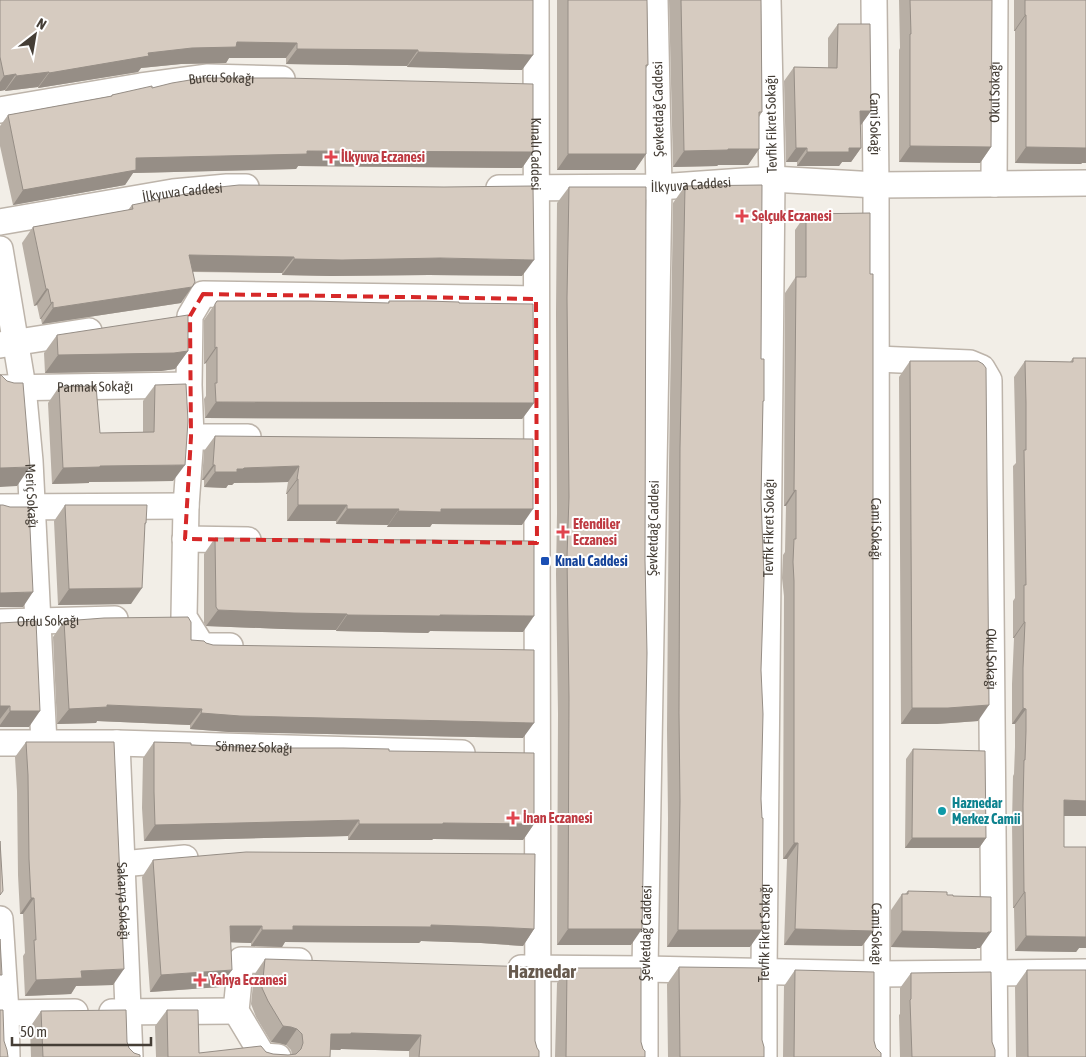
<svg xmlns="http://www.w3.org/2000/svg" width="1086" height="1057" font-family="'Asap Condensed',sans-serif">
<rect width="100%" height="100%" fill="#f2eee7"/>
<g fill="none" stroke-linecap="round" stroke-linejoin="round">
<!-- minor casing -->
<g stroke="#bdb4aa" stroke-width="28">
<g id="minor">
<path id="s1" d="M536,0l2,1057"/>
<path id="s2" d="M874,0l2,185 1,872"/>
<path id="s3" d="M0,110l141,-24 67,-9 74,2"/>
<path id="s4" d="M994,184l1,-184"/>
<path id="s5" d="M499,188l160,-1 113,-8 104,6 210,-2"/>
<path id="s6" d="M0,222l173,-30 54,-5h19"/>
<path id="s7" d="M0,249l23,138 7,74 14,282"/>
<path d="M0,345l89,-14"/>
<path id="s8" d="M877,359l93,4 12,5 7,12 6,677"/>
<path id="s9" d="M0,388l187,-3"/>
<path d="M191,437h57"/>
<path d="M0,507l186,-1"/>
<path d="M185,539l63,1"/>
<path id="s10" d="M0,622l115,-3"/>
<path d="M230,646h-28l-18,-29 2,-111 5,-69 -2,-52 1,-69 13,-22 333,5"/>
<path id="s11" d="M0,743h117l345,10"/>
<path id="s12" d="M117,743l13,314"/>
<path d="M122,864l63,-6"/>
<path d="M0,919l6,93 1,45"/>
<path d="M521,968l124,1 232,5 209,-2"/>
<path d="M112,1012l124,-1"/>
<path d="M0,1013l75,-1"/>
<path d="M278,1057l-15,-1 -27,-45 5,-51 58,1"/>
<path id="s13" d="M645,1057v-88l14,-782 -4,-187"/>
<path id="s14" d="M764,1057v-85l8,-793 -4,-179"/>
</g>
</g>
<!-- minor -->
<use href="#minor" stroke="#fff" stroke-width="25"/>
</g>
<!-- wall -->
<path fill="#b8afa5" d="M0,0h533l-11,70 -115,-3v-1l-121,-2v-6h-57l-3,5 -45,1 -40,4 -3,4 -100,16v-1l-33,4v-1l-5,1z
M557,0h90l1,65 -2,3v86l-11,16h-78z
M669,0h92l1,112 -3,5v32l-11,16h-30l-1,1 -44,1z
M899,0h93l-1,147 -11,16 -81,-1v-112l1,-2z
M1014,0h72l-4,163 -1,1 -66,-1v-132h-1z
M838,24l33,87 -11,14 1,23 -10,14h-9l-3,4h-42v-4h-11l-2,-81 10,-14 34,1v-30z
M152,88l381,64 -11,16 -224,-2 -2,3 -163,4 -8,12 -112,20 -13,-59v-20l8,-11 103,-19 1,-1z
M685,186l76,173 2,44 -2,95v172l-11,277h-83l1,-129 -1,-88 2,-266 4,-261z
M569,187l62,758h-74l1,-231 -2,-140 1,-61 -1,-199 1,-111z
M132,205l390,71 -93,-1 -98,1 -49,-1v-2l-89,-1 -12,31 -139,21 -1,-5h-1l-3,-14 -3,1 -12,-63 11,-16 95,-17z
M806,214l67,717 -11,15 -78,-1 3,-86h-4l1,-263 -2,-18 1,-23 2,-3 1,-46h-2l1,-213 10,-15v-48z
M217,301l171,2 1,-2 70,2 75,100 -12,16 -317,-1 -1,-19 2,-3v-33l-2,1v-44z
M57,335l131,16 -13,18 -14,2 -116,2 -1,-20z
M1073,358h13v458h-22v31l15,101 -3,4 -61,-1 -1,-43h-1l-1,-86 1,-46 1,-2 1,-27v-23h-3v-40l2,-46h-1v-37l2,-3 -2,-132 3,-3 -1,-44 -1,-42 11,-16 45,1z
M910,361l68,360 -41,3h-36l-2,-347z
M155,385l18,96 -84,1v1l-37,1 -4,-81 11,-16 41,46 43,-1v-31z
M215,436l307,89 -90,-1 -2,3h-43l1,-2 -52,-1v-3h-49v-27h-1l2,-12 -54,1 -2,2h-4l-2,3 -22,-1v-7h-2l2,-29z
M65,505l81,18 -1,2 -14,79 -73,1 -4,-84z
M215,538l308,94 -93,-1 -2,2 -92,-2v-1l-53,-1 -77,-3 -2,-3v-69z
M64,621l142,22 317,95 -294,-6 -39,-3v-4l-93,-4 -1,2 -39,1 -4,-87z
M0,623l29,104h-29z
M26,742l87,243 -37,1 -5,8 -46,2 -2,-40 2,-3 -2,-39h-3l-2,-39 -1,-84 -2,-34z
M154,742l86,6 149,3 145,73 -11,16 -90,-1 -1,1h-84v-4l-204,5 -2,-33 1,-50z
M913,749l73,89 -7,10h-74l1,-89z
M153,860l381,69 -11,17 -42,-3 -60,-2 -2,2 -134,-1 -3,5 -31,-1v-3l-20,-1 -11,45 -70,5 -8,-115z
M908,891l39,4 33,53h-3l-1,1 -85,-2v-37l11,-16h3z
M265,959l270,82 4,16h-130v-6l-68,-2 -1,1h-10v7h-174l-1,-31 12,-16 32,43 67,-1 7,2 15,1h4l-1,-5 -5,-5 -7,-2 -8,-1 -15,-25 -5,-13 3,-29z
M679,967l83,73 2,17h-96l-1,-73z
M567,968l74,74 4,15h-90l2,-74z
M795,970l79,71 2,7 5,9h-98l1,-71z
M1027,970l59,87h-70l-1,-70z
M911,973l81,69 3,15h-95l-1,-42 1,-1v-26z
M41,1011l86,31 2,6 5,5 6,4h-109l-1,-30z"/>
<!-- shaded-wall -->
<path fill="#968e86" d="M1025,15h1l-11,16h-1z
M237,42l60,1 -11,15h-57l-3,5 -45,1 -40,4 -3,4 -100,16 11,-15 99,-20z
M297,49l121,1 -11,16 -121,-2z
M418,52l115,3 -11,15 -115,-3z
M49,72l-11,15 -33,4 11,-15z
M16,74l-11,16 -5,1v-9l4,-6z
M860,111h11l-10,14h-11z
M910,146l81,1 -11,16 -81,-1z
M1026,147l60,1v15h-4l-1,1 -66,-1z
M796,148h11l-10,14h-11z
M849,148h12l-10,14h-9l-3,4h-42l10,-14z
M728,149h31l-11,16h-30l-1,1 -44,1 11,-16z
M307,151l226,1 -11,16 -224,-2 -2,3 -163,4 -8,12 -112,20 10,-15 113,-32z
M568,154h78l-11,16h-78z
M189,255l105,2 -12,16 -104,-2z
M440,258l94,2 -12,16 -93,-1 -98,1 -49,-1 12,-16z
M192,287l-11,16 -139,21 11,-16z
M46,289h2l-11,16 -3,1z
M53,302l-12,17h-1l11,-16z
M217,347l-11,16 -2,1 11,-16z
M188,351l-13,18 -14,2 -116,2 13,-18z
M216,402l318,1 -12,16 -317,-1z
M185,465l-12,16 -84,1v1l-37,1 11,-16 37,-2z
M213,465h2l-11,15h-2z
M299,466l-11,16 -54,1 -2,2h-4l-2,3 -22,-1 11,-15 29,-4z
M30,467l-13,19 -17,1v-19z
M297,479h1l-11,15h-1z
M796,490l-10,16h-2l10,-15z
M298,505h49l-11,16h-49z
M347,509h52l-11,16 -52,-1z
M441,509h92l-11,16 -90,-1 -2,3h-43l11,-16z
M142,588l-11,16 -73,1 11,-16z
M33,592l-10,15h-23v-14z
M218,610l129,4 -11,16 -53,-1 -77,-3z
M347,615h93l94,1 -11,16 -93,-1 -2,2 -92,-2z
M1024,622h1l-11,16h-1z
M107,705l95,4 -12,16 -93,-4 -1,2 -39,1 12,-15z
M989,705l-11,16 -41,3h-36l11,-16z
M0,706h10l-10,13z
M1023,708l3,1 -11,15h-3z
M10,711h30l-11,16h-29v-2z
M201,713l333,10 -11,15 -294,-6 -39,-3z
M1064,800l22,1v15h-33z
M359,820l-11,16 -204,5 11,-16z
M443,823l91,1 -11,16 -90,-1 -1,1h-84l11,-16z
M912,838h74l-7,10h-74z
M794,843h4l-11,16h-4z
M1024,892h1l-11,16h-1z
M31,898h3l-11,16h-3z
M431,925l62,2 41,2 -11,17 -42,-3 -60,-2 -2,2 -134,-1 -3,5 -31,-1 11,-16 31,-4z
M230,926h32l-11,17 -33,-1z
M568,929h74l-11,16h-74z
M795,929l78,2 -11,15 -78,-1z
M678,930h84l-12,17h-83z
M902,931l86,1h3l-11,16h-3l-1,1 -85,-2z
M1086,934v14h-7l-3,4 -61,-1 11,-15z
M124,969l-11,16 -37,1 -5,8 -46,2 11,-16 45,-9z
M232,970l-12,17 -70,5 11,-17z
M283,1026l8,1 6,2 -11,16 -7,-2 -8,-1z
M351,1033l70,2 -12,16 -68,-2 -1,1 -20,-1 11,-15z"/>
<!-- building -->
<path fill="#d6cbc0" stroke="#968e86" d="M0,0h533v55l-115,-3v-2l-121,-1v-6l-60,-1 -1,5 -44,1 -44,5 1,3 -100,17v-1l-33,4v-2l-12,2 -4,-19z
M568,0h79l1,65h-2v89h-78z
M681,0h80l1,112h-3v37h-31v1l-44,1z
M910,0h82l-1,147 -81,-1v-112h1z
M1025,0h61v148l-60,-1v-132h-1z
M838,24h32l1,87h-11l1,37h-12v4h-42v-4h-11l-2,-81 43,1z
M202,78h83l248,6v68l-226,-1v3l-171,4v12l-113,20 -15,-75 104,-19v-1l40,-9v2l20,-5z
M239,185l205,2 89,-1 1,74 -94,-2 -98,2 -48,-1v-2l-105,-2 6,27 -3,5 -139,21v-6l-2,1 -3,-14h-2l-13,-62 100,-18 -1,-4 88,-18z
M762,185l-1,174h3v42h-1l-2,97 3,79 -3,93 2,44 -2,85 1,19h1l-1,112h-84l2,-129 -1,-88 1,-265 5,-262z
M569,187h77l-1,373 2,93 -5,276h-74l1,-231 -2,-141 2,-60 -2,-199z
M870,213v61h3v657l-78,-2 3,-86h-4v-262l-1,-19 1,-23h2v-49l-2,1 2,-214h10v-63z
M217,301h93l79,2v-2h37l33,1v1l74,1 1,99 -318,-1 -1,-19h2v-36l-2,1v-44z
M188,315v36l-14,2 -116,2 -1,-20z
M1073,358h13v443l-22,-1v47h22v90l-60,-1 -1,-44h-1l-1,-86 1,-46h1l1,-29v-22l-3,-1v-40l2,-46h-1v-37h2l-2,-135h2v-47l-1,-42 48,1z
M910,361h68l5,3 3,4 3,337 -41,3h-36z
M0,375h1l6,6 7,2h9l7,84 -30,1z
M186,384l2,37 -3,44 -85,1v1l-37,1 -4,-81 37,-1 4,47 54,-1 1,-47z
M215,436l318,3v70h-92v3l-43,-1 1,-2h-52v-4h-49v-26h-1l2,-13 -55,2 -1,1h-6v3h-22v-7h-2z
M0,505h3l7,2h19l4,85 -33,1z
M65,505h82l-1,18h-1l-3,65 -73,1z
M215,538l319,3v75l-94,-1v1l-93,-1v-1l-53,-1 -76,-3 -2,-3z
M188,617l3,5v18l13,1 2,2 7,2 321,5v73l-294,-7 -39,-3 1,-4 -95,-4v2l-38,2 -5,-88 40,-3z
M36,621l4,90h-30v-5h-10v-83z
M26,742h88l10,227 -43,2 1,7 -46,2 -2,-40h2l-2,-42h-3l-2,-39 -1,-84z
M154,742l37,1v2l49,2v1h103l46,1v2l145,2v71l-91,-1v1h-84v-4l-204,5 -1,-33z
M913,749l72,2 1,87h-74z
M0,841l3,50 -3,4z
M246,852l289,2 -1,75 -41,-2 -62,-2v2l-138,-1v4h-31v-4h-32l2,44 -71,5 -8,-115z
M908,891l39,1v3h6v1l38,1v35h-3l-1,1 -85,-2v-37h6z
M0,939l2,36h-2z
M265,959l270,8v74l2,7 2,3v6h-120l2,-22 -70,-2v1h-20l-1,23h-162l-1,-47h31l1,43 62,-7 5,6 7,2 15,1 8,-1 5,-5 2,-6 -1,-9 -5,-5 -6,-2 -8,-1 -15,-25 -6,-13z
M679,967l83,1v72l2,7v10h-84z
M567,968h74v74l2,7 2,2v6h-79z
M795,970l79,2v69l2,7 5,5v4h-87z
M1027,970h59v87h-58z
M991,972l1,70 3,8v7h-83l-2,-57 1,-1v-26z
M0,1010h3l1,31 3,9 1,7h-8z
M126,1010l1,32 2,6 5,5 6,2v2h-97l-2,-46z"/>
<!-- marked area -->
<path fill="none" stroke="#d62828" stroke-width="4" stroke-dasharray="10 6" stroke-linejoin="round" d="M203,294l333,5 1,244 -352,-4 6,-102 -1,-121z"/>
<!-- markers -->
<g fill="#e0444e" stroke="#fff" stroke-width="2">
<path d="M328.5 149.5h5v5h5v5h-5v5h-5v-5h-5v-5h5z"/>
<path d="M739.5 208.5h5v5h5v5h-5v5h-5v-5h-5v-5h5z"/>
<path d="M560.5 524.5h5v5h5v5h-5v5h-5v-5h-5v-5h5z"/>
<path d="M510.5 810.5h5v5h5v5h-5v5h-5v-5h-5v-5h5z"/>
<path d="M197.5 972.5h5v5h5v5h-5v5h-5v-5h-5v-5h5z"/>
</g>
<rect fill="#1a4fb4" stroke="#fff" stroke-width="2" x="540" y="556" width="10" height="10" rx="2.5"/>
<circle fill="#0f9aa8" stroke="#fff" stroke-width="2" cx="942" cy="811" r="5"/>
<g text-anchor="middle" stroke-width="4" stroke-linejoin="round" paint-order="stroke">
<!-- street labels -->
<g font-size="14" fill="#453e36" stroke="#fff">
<text dy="5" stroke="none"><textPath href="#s3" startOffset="224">Burcu Sokağı</textPath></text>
<text dy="5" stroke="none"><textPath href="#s4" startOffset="92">Okul Sokağı</textPath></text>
<text transform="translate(658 109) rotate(-91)" y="5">Şevketdağ Caddesi</text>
<text dy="5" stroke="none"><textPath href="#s2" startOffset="124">Cami Sokağı</textPath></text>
<text transform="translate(771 124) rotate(-91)" y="5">Tevfik Fikret Sokağı</text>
<text dy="5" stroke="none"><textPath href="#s1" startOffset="154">Kınalı Caddesi</textPath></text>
<text dy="5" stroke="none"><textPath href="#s5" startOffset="192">İlkyuva Caddesi</textPath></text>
<text dy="5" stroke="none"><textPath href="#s6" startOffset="185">İlkyuva Caddesi</textPath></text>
<text dy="5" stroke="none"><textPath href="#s9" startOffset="95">Parmak Sokağı</textPath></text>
<text dy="5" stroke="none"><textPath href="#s7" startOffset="249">Meriç Sokağı</textPath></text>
<text dy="5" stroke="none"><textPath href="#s13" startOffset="529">Şevketdağ Caddesi</textPath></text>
<text dy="5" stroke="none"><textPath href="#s14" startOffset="529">Tevfik Fikret Sokağı</textPath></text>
<text dy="5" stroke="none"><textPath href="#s2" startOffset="529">Cami Sokağı</textPath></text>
<text dy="5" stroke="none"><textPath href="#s10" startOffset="48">Ordu Sokağı</textPath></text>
<text dy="5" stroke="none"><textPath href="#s8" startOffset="399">Okul Sokağı</textPath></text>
<text dy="5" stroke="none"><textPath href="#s11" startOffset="254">Sönmez Sokağı</textPath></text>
<text dy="5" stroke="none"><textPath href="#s12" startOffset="158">Sakarya Sokağı</textPath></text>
<text dy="5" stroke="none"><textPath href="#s13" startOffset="124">Şevketdağ Caddesi</textPath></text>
<text dy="5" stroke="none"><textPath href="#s14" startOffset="124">Tevfik Fikret Sokağı</textPath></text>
<text dy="5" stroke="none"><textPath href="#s2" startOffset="934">Cami Sokağı</textPath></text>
</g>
<!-- health labels -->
<g font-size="14" font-weight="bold" fill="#be3a42" stroke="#fff" text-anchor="start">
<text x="341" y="162">İlkyuva Eczanesi</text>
<text x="752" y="221">Selçuk Eczanesi</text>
<text x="573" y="529">Efendiler<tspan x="573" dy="16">Eczanesi</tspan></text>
<text x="523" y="823">İnan Eczanesi</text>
<text x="210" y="985">Yahya Eczanesi</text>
</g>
<!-- transit labels -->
<g font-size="14" font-weight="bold" fill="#164399" stroke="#fff" text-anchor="start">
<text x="555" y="566">Kınalı Caddesi</text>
</g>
<!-- culture labels -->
<g font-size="14" font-weight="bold" fill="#0d838f" stroke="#fff" text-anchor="start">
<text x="952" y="808">Haznedar<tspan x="952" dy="16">Merkez Camii</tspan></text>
</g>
<!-- district labels -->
<g font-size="19" font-weight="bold" fill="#675a4e" stroke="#fff">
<text x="542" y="978">Haznedar</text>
</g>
</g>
<!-- north arrow -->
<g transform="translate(35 35) rotate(31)" stroke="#ffffff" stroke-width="4" paint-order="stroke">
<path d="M0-4L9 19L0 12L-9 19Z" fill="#453e36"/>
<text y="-8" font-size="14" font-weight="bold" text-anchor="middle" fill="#453e36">N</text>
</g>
<!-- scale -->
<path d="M12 1037v8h139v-8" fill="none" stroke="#453e36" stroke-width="2.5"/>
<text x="20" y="1037" font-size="15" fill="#453e36" stroke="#ffffff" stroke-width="4" paint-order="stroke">50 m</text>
</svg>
